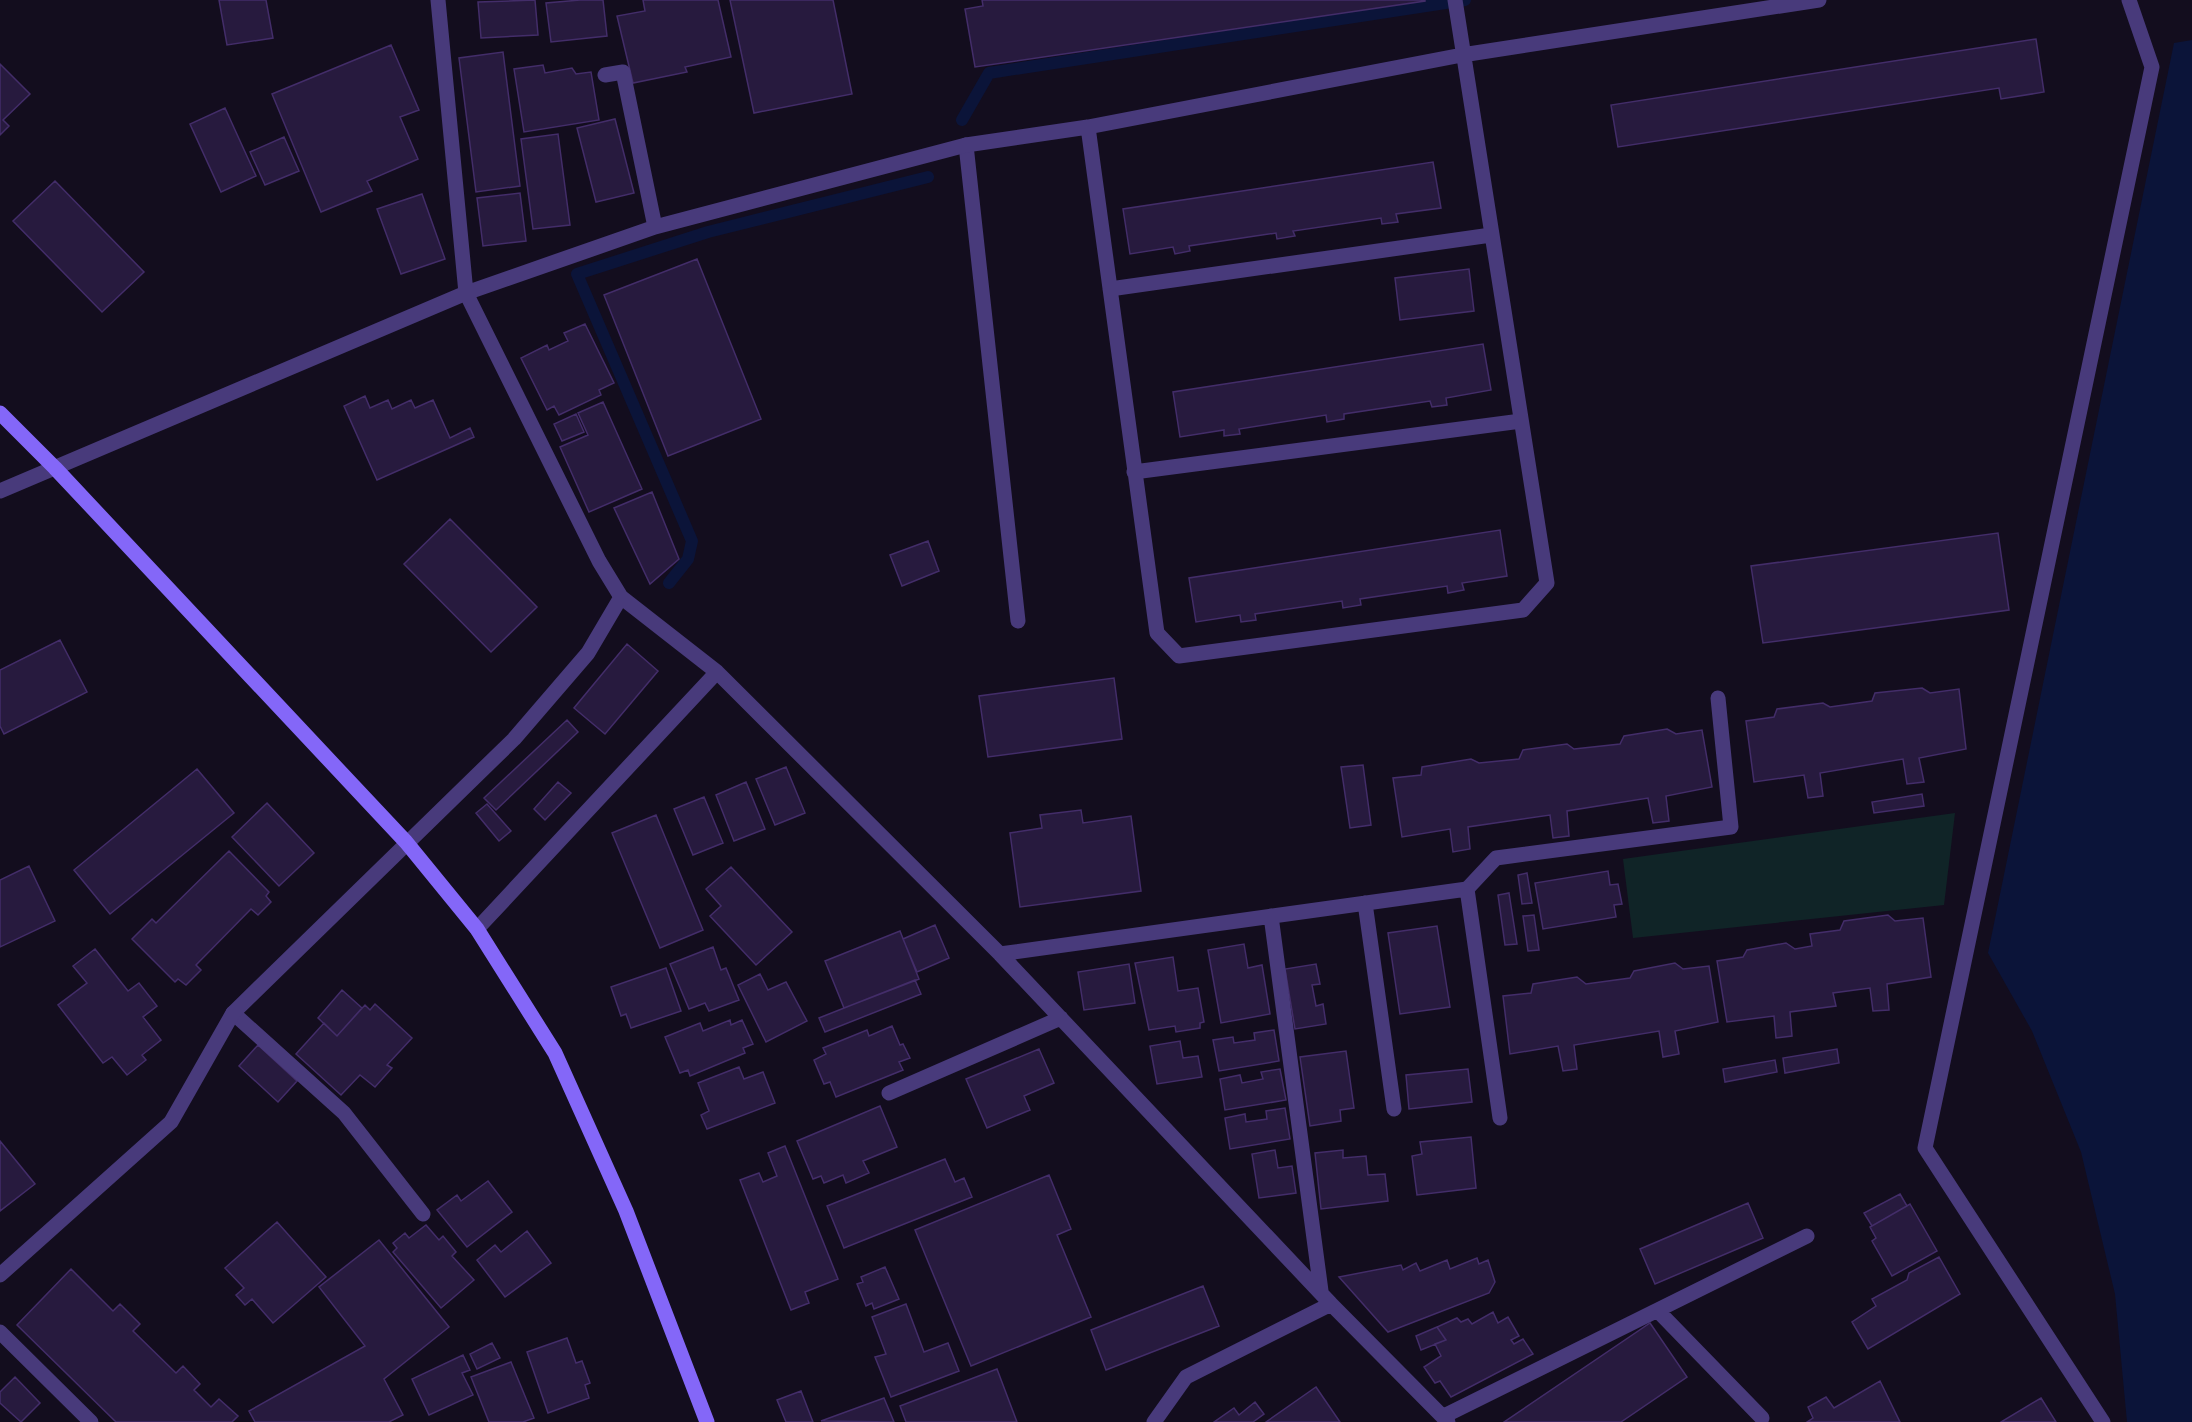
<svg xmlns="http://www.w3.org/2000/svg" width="2192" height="1422" font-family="'Alegreya Sans',sans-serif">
<rect width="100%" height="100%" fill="#130d1e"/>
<!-- green -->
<path fill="#102427" d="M1955,813l-11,92 -311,33 -10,-79z"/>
<!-- water -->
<path fill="#0b1439" d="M2192,40v1382h-65l-12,-128 -34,-142 -49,-121 -44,-78 186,-910z"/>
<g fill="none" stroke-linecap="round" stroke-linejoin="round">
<!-- stream -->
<path stroke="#0b1439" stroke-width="12" d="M962,120l27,-47 476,-73
M669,583l19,-24 4,-18 -115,-267 131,-42 220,-55"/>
</g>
<!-- building -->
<path fill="#271a3e" stroke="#432d69" stroke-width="1.5" d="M219,0h47l7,38 -46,7z
M535,0l3,35 -57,3 -3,-36z
M580,0h23l4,36 -56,6 -5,-39z
M643,0h75l13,57 -46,10 2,5 -54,11 -16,-67 28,-5z
M730,0h103l19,94 -98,19z
M982,0h443v1l-450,66 -10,-58 18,-3z
M2036,39l8,53 -43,7 -2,-11 -381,59 -7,-42z
M391,45l28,65 -19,7 18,42 -51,22 5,10 -51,21 -49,-118z
M503,52l17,134 -44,6 -17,-134z
M0,64l30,30 -27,26 6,6 -9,9z
M543,65l2,8 27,-5 4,6 15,-2 8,48 -75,12 -10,-63z
M225,108l31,68 -35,16 -31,-68z
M615,119l19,74 -38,9 -19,-74z
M558,134l12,91 -37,4 -12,-90z
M284,137l15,34 -34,14 -15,-33z
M1433,162l8,46 -45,6 2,8 -16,2 -1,-6 -88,13 2,5 -18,3 -1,-6 -87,13 1,5 -15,3 -2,-7 -43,7 -7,-45z
M55,181l89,91 -42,40 -89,-91z
M520,193l6,48 -43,5 -6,-48z
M422,194l23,65 -44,15 -24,-65z
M697,259l64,160 -93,37 -64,-161z
M1469,269l5,42 -74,9 -5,-42z
M585,324l29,59 -15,7 2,5 -42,20 -5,-9 -7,4 -26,-52 26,-13 2,5 19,-9 -4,-8z
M1483,344l8,46 -45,8 1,7 -15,2 -2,-6 -86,13v5l-17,3 -1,-7 -87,14 1,5 -16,2v-6l-44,7 -7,-45z
M365,396l5,12 18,-8 4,9 19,-9 4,8 18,-8 17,38 20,-10 4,9 -97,43 -33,-74z
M603,402l39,87 -53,23 -29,-65 28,-12 -10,-22z
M576,414l8,18 -22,9 -8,-17z
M652,492l27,67 -29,25 -36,-76z
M450,519l87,88 -46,45 -87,-88z
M1500,530l7,46 -45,7 2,7 -16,3 -1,-7 -87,13 1,6 -18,3 -1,-7 -87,13 1,6 -15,2 -1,-7 -44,7 -7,-44z
M1998,533l11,77 -246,33 -12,-77z
M928,541l11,30 -37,15 -12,-31z
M60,640l27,52 -83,42 -4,-8v-56z
M627,644l31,27 -53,63 -31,-26z
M1114,678l8,61 -134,18 -9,-61z
M1922,688l8,5 29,-4 7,60 -47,9 5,24 -17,2 -4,-25 -83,14 3,23 -15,2 -4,-23 -50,7 -8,-61 28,-4 3,-8 46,-6 7,4 42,-6 3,-8z
M567,720l11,12 -82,78 -12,-12z
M1667,729l9,5 26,-4 10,57 -46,9 3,25 -16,2 -5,-25 -81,13 2,25 -16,2 -3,-23 -82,12 2,22 -17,3 -3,-23 -48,8 -9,-59 28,-3 1,-8 49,-8 8,4 40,-4 4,-9 44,-6 7,5 46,-5 4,-8z
M1363,765l8,60 -21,3 -9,-61z
M786,767l19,46 -30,12 -19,-46z
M197,769l37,44 -124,101 -36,-44z
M558,782l13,11 -26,27 -11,-11z
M746,782l19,47 -31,12 -18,-46z
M1922,794l2,12 -50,7 -2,-11z
M704,797l19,46 -30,12 -19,-46z
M267,803l47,50 -35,33 -47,-49z
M487,804l24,27 -12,10 -23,-28z
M1081,810l2,13 48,-7 10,75 -121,16 -10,-74 32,-5 -2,-13z
M656,815l47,115 -43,18 -48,-115z
M229,851l40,41 -3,4 5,6 -13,13 -7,-6 -55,56 5,5 -15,15 -8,-6 -3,3 -43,-43 20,-20 4,4z
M29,866l26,55 -55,26v-67z
M731,867l61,65 -36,33 -46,-49 11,-10 -15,-17z
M1608,871l2,14 8,-1 4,20 -8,1 2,12 -73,12 -8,-46z
M1527,873l5,30 -10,1 -4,-29z
M1509,893l8,51 -12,1 -7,-50z
M1534,915l5,35 -11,1 -5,-35z
M1888,915l7,6 28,-3 8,59 -44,7 2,26 -16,1 -3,-23 -37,5 3,13 -46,6 2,24 -16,2 -2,-22 -47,6 -10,-61 26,-4 4,-7 39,-7 9,6 17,-3 -2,-12 30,-4 4,-9z
M935,925l14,33 -32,14 -14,-33z
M1437,926l13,81 -50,7 -12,-81z
M900,931l19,48 -75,29 -19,-47z
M1244,944l4,24 14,-3 8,49 -49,9 -13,-73z
M713,947l8,23 5,-2 13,32 -30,11 -4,-8 -16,6 -19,-45z
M95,949l33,42 11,-8 18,23 -14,11 18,23 -19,15 4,5 -19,15 -15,-18 -9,6 -45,-58 29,-22 -14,-17z
M1173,957l5,34 20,-3 6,34 -4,1v5l-24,4 -1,-6 -26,4 -14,-67z
M1675,963l8,6 26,-3 9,56 -43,9 4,23 -16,3 -4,-26 -85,14 3,24 -14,2 -5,-25 -48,8 -7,-58 28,-3 2,-9 44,-7 9,7 44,-6 4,-7z
M1129,964l6,39 -51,7 -6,-38z
M1316,964l4,20 -8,1 4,21 7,-2 3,20 -31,5 -10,-60z
M666,968l15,43 -50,17 -5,-14 -5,2 -10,-29z
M760,974l8,16 18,-8 21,39 -41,21 -28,-57z
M915,980l6,14 -96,38 -6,-14z
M342,990l20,18 -25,28 -19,-18z
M375,1004l37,34 -25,27 5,3 -17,19 -15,-12 -19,20 -45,-41 28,-31 13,13 28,-31 5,5z
M730,1020l1,5 11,-5 11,24 -10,4 2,5 -55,23 -2,-6 -8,3 -15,-36 35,-14 3,8z
M892,1026l8,19 3,-1 7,14 -11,4 4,8 -67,27 -6,-15 -6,2 -10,-24 12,-6 -3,-6 44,-18 2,6z
M1274,1030l5,31 -60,10 -6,-31 20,-3 1,6 21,-3 -1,-7z
M1180,1041l3,17 15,-2 4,21 -45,7 -7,-38z
M258,1045l39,36 -19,21 -39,-36z
M1039,1049l15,34 -30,13 6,14 -43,18 -21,-49z
M1837,1049l2,14 -54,10 -2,-15z
M1346,1051l8,57 -14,2 1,11 -31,5 -10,-69z
M1775,1060l2,12 -52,10 -2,-13z
M739,1067l5,12 19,-7 12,31 -68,26 -6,-14 8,-4 -11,-28z
M1280,1069l6,31 -61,10 -5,-31 20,-4 2,8 21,-4 -2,-7z
M1468,1069l4,33 -63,7 -3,-34z
M880,1106l17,41 -34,14 6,12 -23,10 -3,-8 -19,8 -3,-7 -8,3 -16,-38z
M1285,1108l5,31 -60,10 -5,-31 20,-4 1,8 21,-3 -1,-8z
M1471,1137l5,51 -59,7 -5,-39 10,-2 -2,-12z
M0,1141l35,43 -35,27z
M785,1146l53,133 -33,13 4,11 -18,7 -51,-130 19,-7 4,9 14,-6 -9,-23z
M1275,1150l3,18 14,-2 4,27 -37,5 -7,-44z
M1343,1150v8l23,-2 2,19 17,-1 3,27 -67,8 -6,-56z
M945,1159l10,23 9,-4 8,19 -128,51 -17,-42z
M1049,1175l22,54 -14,6 34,82 -120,49 -56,-136z
M488,1181l24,31 -45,35 -30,-37 20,-15 4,6z
M1900,1194l7,12 -35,20 -8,-13z
M1748,1203l15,35 -108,46 -15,-35z
M1910,1204l27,47 -45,25 -20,-35 4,-3 -6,-11z
M277,1222l49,55 -53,46 -21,-24 -7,6 -9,-10 8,-7 -19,-20z
M426,1225l13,15 4,-4 13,16 -4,4 22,24 -33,28 -48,-56 4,-4 -4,-5 12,-10 4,5z
M527,1231l24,32 -46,34 -28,-37 18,-15 6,7z
M379,1240l70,87 -65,52 19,36 -14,7h-134l-6,-11 116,-65 -46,-59z
M1939,1257l21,37 -92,55 -16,-27 24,-16 -4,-7 35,-19 2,-7z
M1477,1258l2,6 9,-4 7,22 -6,11 -101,39 -49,-55 62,-12 2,5 13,-7 4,8 27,-11 3,9z
M885,1267l14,32 -25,10 -2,-6 -6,3 -9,-22 6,-2 -2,-5z
M71,1269l42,42 7,-7 20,20 -7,7 43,42 7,-7 17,18 -6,6 17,17 8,-8 19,17 -6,6h-116l-99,-97z
M1203,1286l16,40 -113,44 -15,-40z
M906,1304l18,48 24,-9 11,28 -68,26 -16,-40 11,-3 -14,-37z
M1493,1312l5,11 10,-6 11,19 -8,4 3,4 9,-5 10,15 -82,43 -11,-16 -5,2 -11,-16 17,-11 -6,-12 11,-4 -9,-13 20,-9 4,4 7,-3 4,5z
M1650,1323l37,54 -66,45h-117z
M1437,1327l9,13 -25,10 -5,-14z
M567,1338l9,25 6,-2 8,22 -5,2 4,13 -41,15 -21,-61z
M492,1343l8,15 -23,11 -7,-15z
M463,1355l7,15 -8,3 11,22 -44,20 -17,-36z
M511,1362l23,56 -11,4h-34l-18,-45z
M997,1369l20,53h-111l-6,-16z
M15,1377l25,26 -19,19 -21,-19v-11z
M1880,1381l20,41h-93l6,-4 -5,-11 18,-10 8,11z
M1316,1387l24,35h-74z
M801,1391l12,31h-27l-9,-22z
M884,1398l10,24 -73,-1z
M2041,1398l15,24h-55z
M1255,1402l9,12 -11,8h-39l20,-14 5,7z"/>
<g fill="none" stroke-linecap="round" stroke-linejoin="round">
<!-- lane -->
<path stroke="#483a7b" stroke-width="15" d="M966,145l52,476
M1467,889l29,-31 235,-31 -13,-129
M233,1013l111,100 79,101"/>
<!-- street -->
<path stroke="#483a7b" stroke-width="15" d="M438,0l28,293 133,268 22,36 96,75 283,282 331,350 117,118
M605,75l18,-3 32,155
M1088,127l69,506 22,23 344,-46 24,-27 -92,-583
M1110,289l381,-54
M1134,472l387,-51
M0,491l466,-198 189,-66 311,-82 122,-18 374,-72 357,-55
M1365,903l29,206
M1271,916l50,375
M477,929l240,-257
M1000,954l467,-65 33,229
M889,1093l172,-75
M0,1275l171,-153 62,-109 281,-274 74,-86 33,-56
M1658,1311l104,107
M0,1332l91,90
M1444,1416l363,-180
M1154,1422l32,-45 145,-73
M2103,1422l-178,-274 227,-1081 -23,-67"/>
<!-- secondary -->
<path stroke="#8467f8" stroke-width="15" d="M0,413l55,55 351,374 71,87 78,124 71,158 81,211"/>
</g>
</svg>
